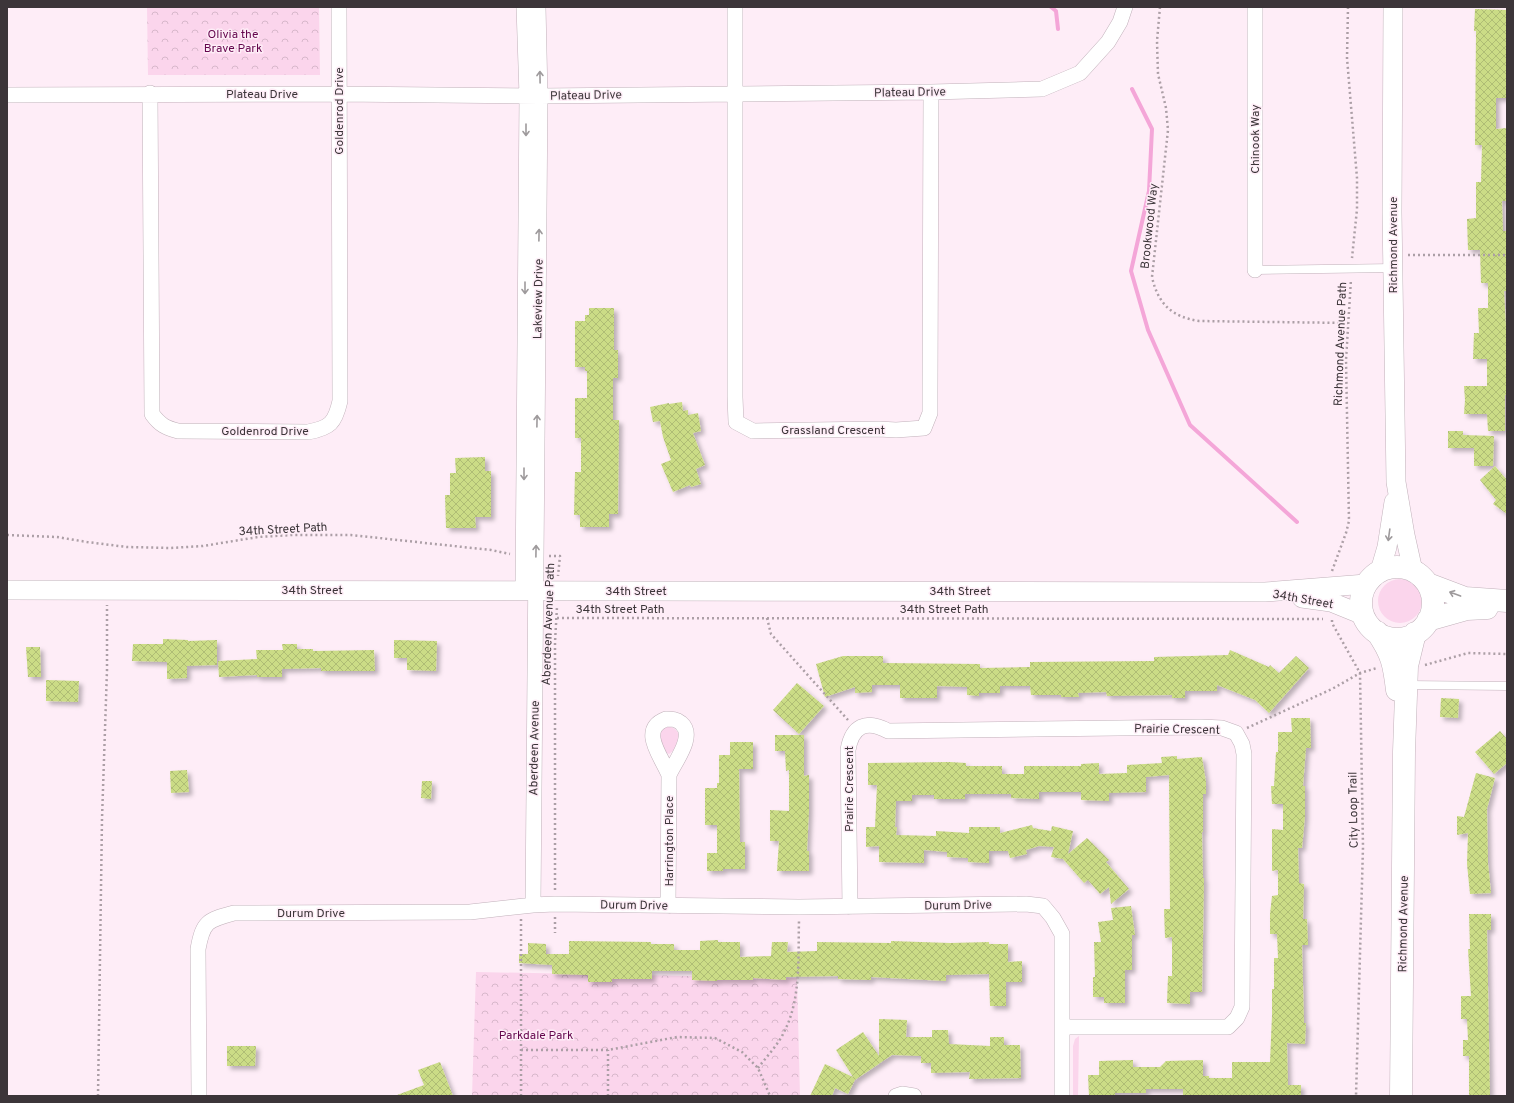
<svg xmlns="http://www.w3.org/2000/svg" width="1514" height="1103" font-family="Overpass,sans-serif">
<defs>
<pattern id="park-crowns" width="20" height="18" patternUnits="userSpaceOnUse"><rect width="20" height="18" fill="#fbd5ec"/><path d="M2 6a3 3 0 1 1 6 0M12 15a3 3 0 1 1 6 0" fill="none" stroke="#d8b7cb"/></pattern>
<pattern id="building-cross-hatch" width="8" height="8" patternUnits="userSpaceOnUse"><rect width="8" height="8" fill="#cbdc86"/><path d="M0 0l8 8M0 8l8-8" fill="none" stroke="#afbd74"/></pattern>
<filter id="shadow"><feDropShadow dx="3.5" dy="3.5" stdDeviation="2" flood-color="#0004"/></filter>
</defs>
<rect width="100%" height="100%" fill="#feedf7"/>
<!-- grass -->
<path fill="#fbd5ec" d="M1378 601a22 22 0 1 1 44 0a22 22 0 1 1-44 0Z
M669,726l6,3 4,5c-1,7 -3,16 -10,20 -9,-4 -10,-15 -9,-23l6,-4z
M1079,1036l-1,60h-5v-50l2,-7z"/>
<!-- park -->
<path fill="url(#park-crowns)" d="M147,7h172l1,68h-172z
M476,972l321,6 3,118h-328z"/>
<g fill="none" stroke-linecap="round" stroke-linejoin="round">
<!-- stream -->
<path stroke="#f4a6d8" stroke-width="4" d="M1051,7l5,4 2,18
M1132,89l20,40 -3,62 -18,80 17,59 42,95 107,97"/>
</g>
<!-- building -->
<path fill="url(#building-cross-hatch)" filter="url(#shadow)" d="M1475,9l32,1v88h-11v31l11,-1v73h-5l1,30h4v60h-3l3,53v51h-2v36h-17l-1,-17h-23l1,-14 -1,-14h23v-27h-14l1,-26h5l-1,-25h10v-25h-7l-1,-33h-12l-1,-31 9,-1v-36h5l1,-37h-7l1,-114h-2z
M589,308h25v42h4v28h-5v42h6l-1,94h-9v13h-29v-12h-6l1,-43h6v-34h-6v-40h12v-27h-2v-4h-10v-46h10v-6h4z
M682,402l1,9 5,-1v5l10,-2 3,18 -8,2 12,32 -9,4 5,15 -10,3 -1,-2 -17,7 -12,-28 10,-4 -8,-23 -3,-16 -7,1 -3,-15 19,-4v1z
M1448,431h15v4l31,1 -1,30h-19v-18h-26z
M485,457v14h6v46h-16l1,11h-30l-1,-33h5v-22h6l-1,-15z
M1495,466l12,14v34l-14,-10 3,-4 -16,-20z
M163,639l25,1v1l29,-1v25l-30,1v12l-20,1v-17l-35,-1 1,-17h30z
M394,640l43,1 -1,30 -29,-1v-12h-13z
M282,644h15v5h16v2l61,-1 1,21h-54v-3l-39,1v8h-25v-2l-38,2 -1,-16 39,-2 -1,-9h27z
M26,647h14l1,30h-13z
M1230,650l39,17 1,-2 9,8 17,-17 13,12 -40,45 -14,-13 -38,-15v6h-32v7h-13v-3l-65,1 -1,-4 -28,1 1,4h-18v-2h-30l-1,-9h-30v7h-21v3l-12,-1v-8l-30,-1v12h-37v-13h-28v7l-17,1v-6l-30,10 -9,-33 27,-8h40v7l97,1v4l50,-1v-5l124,-1v-4l74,-2z
M46,680l33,1 -1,21 -32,-1z
M797,683l27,23 -25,28 -26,-24z
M1441,698l18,1 -1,19 -18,-1z
M1291,718h19l1,30h-5l-3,38h2v30l-3,32h-4l1,35 5,1 -1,35h4l1,26h-6l2,78h2l-1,21 -18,-1 1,42h13v11h-118v-7h-37v4h-31v3h-26l-1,-21h11v-14l34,-1v7h27l6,-6 37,-1v16h6v2h23v-16h38l2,-47v-26h2v-31h4l-1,-24h-7v-20l2,-18 6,-1v-25l-6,1v-42l11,1v-26h-11l-1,-18h3l2,-34h2v-20h14z
M1500,731l7,8v24l-13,11 -19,-22z
M775,735h29v41l5,-1v35l-2,41h2v20h-32l2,-30h-9v-31l19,1v-41l-3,1 -1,-20h-10z
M730,742h23v27h-14l1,73h5v27h-22v2h-16v-18h10v-28h-12v-37h12v-5h2v-28h11z
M1177,756v3l25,-2 4,25v12h-3v38h-1l1,46h1l-2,114h-12v12l-23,-1 1,-27h4v-39l-7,1 -1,-29h6l-1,-134 -23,2v15l-37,1v8l-28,-1v-8h-42v7l-28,-1v-4h-46v5h-31v-4h-22v6h-16l-1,26h2l-1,8 40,1v-5l33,2v-6h31v6l32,-8 1,3 18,3 1,-5 21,5 -5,23 19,-16 22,22 -3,2 23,27 -18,15 -2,-17 -9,7 -12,-14 -4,3 -21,-24 -12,-2 3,-10 -15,-1 -13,4 1,4 -17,4 -2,-7h-19v12l-21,-1v-4l-21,-1v-5l-23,-2v13l-45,-1v-16l-13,1v-20h9l2,-42h-9v-22l82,-1 16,1v3h36v8h22v-8h57v-2l18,-1v11l28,-1v-8l35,-2 -1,-6z
M187,770l2,22 -18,1 -1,-22z
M1476,773l19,5 -8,31 1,54 3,30 -21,1 -3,-30 1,-31 -11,2v-19l7,1z
M422,781h10l-1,18 -10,-1z
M1131,906l4,29h-3v35h-7v33h-21v-6h-11v-20h2l-1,-35h7l-3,-20 15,-2 -2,-12z
M1469,914h22v16h-4l3,166h-21v-40h-6v-16h5l-1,-21h-6v-23h10l-3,-47h2z
M718,940v2h22v15l31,-1 1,-14h16l-1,10 30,-1v-9l74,1v-2l59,2 39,-1v2h19v18l14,-1v21h-16v24h-16l-1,-32 -43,1v6l-75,-4v3l-33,-1v-3l-52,1v3l-33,-2v2h-36v1l-25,-1v-9h-40v8h-40v3h-24v-7l-36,-1v-9l-33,-2v-9h9v-11l18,1v10h23v-13l82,1v2h23v6h26v-9z
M879,1019l28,1 -1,17h26v-7h16l1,14 41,2v-9h14v8h16l1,33 -52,1 1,-7 -39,1v-10h-10v-7l-29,-1 -37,25 -7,14 -13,-6 -3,8h-22l15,-32 28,13 -17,-27 27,-18 16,24z
M227,1046h29l-1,20h-28z
M440,1062l13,34h-56v-1l27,-10 -6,-15z"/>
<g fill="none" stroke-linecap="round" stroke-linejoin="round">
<!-- service casing -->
<g stroke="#c1b1ba" stroke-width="9">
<path id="service" d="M1255,270l138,-2
M1408,685l99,1"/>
</g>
<!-- minor casing -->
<g stroke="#c1b1ba" stroke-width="16">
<path id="minor" d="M735,7v390l1,25 17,9 126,-2 17,1 28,-2 6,-15v-20l1,-301
M1255,7v263
M150,93l2,321c8,11 14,14 26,17l130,1c22,-4 27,-9 32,-31l-1,-394
M7,95l332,-1 201,2 391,-4 111,-3 38,-16 28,-31 12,-20 5,-15
M523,590l4,-494 -3,-89
M666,719c6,0 10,0 15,4 15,13 -6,38 -12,52 -7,-18 -31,-45 -3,-56z
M533,905l7,-809 -2,-89
M668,906l1,-131
M850,907l-2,-157c4,-24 18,-31 40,-19l313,-4 21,1 14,5 6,11 2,10 -2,253 -5,11 -9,9h-166
M199,1096l-1,-147c5,-28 10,-29 36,-36l236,-1 63,-7 22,-1 244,3 227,-3 17,2 10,12 9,16v162
M896,1096l6,-2 12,2"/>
</g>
<!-- tertiary casing -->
<g stroke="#c1b1ba" stroke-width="20">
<path id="tertiary" d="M1393,7l-1,205 4,270 9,53 8,36
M1380,571l7,-24 7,-45
M7,590l1258,2 101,-8
M1302,598l29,4 32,13"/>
</g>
<!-- secondary casing -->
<g stroke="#c1b1ba" stroke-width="23">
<path id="secondary" d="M1361 603a36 36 0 1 1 72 0a36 36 0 1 1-72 0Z
M1428,584l37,14 42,3
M1428,620l39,-11 20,-1
M1377,632c15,22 17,32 20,58
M1401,1096l3,-344 3,-86 8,-33"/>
</g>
<!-- path -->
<path stroke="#ac9fa6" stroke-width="2.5" stroke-dasharray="2 3" stroke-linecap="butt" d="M1160,7l-3,34 1,33 8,34 2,22 -16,147c6,27 20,40 47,44l149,2
M1348,7l-1,51 10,120v31l-5,49
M1408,255h99
M7,535l50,2 30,5 40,5 44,1 32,-2 55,-9 34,-2h59l140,15 19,4
M549,556h11l-2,20
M1332,571l14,-38 3,-12 -3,-161 5,-81
M557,618l766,1
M767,618l4,16 77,86
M1332,620v3l28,50 3,174 -7,249
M1425,665l43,-12 39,1
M1247,728l85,-39 28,-16 17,-5
M555,890v-248l2,-35
M555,917v16
M521,1050h87l69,-13 38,1 27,14 16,16 12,28
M758,1068c9,-12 21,-24 27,-38 16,-32 13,-73 14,-109
M98,1096l4,-277 5,-149v-65
M521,1096v-177
M608,1096v-46"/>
<!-- service -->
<use href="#service" stroke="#fff" stroke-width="8"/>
<!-- minor -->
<use href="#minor" stroke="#fff" stroke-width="15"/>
<!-- tertiary -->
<use href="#tertiary" stroke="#fff" stroke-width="19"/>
<!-- secondary -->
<use href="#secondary" stroke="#fff" stroke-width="22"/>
</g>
<!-- one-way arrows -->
<defs><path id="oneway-shaft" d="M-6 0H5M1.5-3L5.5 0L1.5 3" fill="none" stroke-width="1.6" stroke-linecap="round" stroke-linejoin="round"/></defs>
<g stroke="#9e9a9c">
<use href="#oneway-shaft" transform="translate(540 77) rotate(-91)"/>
<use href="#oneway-shaft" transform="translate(526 130) rotate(90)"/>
<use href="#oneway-shaft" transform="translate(539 235) rotate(-89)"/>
<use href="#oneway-shaft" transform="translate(525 288) rotate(90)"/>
<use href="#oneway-shaft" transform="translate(537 421) rotate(-89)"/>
<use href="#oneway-shaft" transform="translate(524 474) rotate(90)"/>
<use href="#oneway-shaft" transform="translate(1389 535) rotate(98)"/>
<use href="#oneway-shaft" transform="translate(536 551) rotate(-89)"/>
<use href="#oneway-shaft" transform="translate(1455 594) rotate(-160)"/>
</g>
<g text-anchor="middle" stroke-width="3" stroke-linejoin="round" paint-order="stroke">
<!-- park labels -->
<g font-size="12" fill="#64064d" stroke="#feedf7">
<text x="233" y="38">Olivia the<tspan x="233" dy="14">Brave Park</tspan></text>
<text x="536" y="1039">Parkdale Park</text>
</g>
<!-- street labels -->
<g font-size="12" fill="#3c3539" stroke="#feedf7">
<text transform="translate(910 92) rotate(-1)" y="4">Plateau Drive</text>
<text x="262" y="98">Plateau Drive</text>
<text transform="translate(586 95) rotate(-1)" y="4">Plateau Drive</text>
<text transform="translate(339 111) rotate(-90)" y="4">Goldenrod Drive</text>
<text transform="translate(1255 139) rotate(-90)" y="4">Chinook Way</text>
<text transform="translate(1149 226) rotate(-84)" y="4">Brookwood Way</text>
<text transform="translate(1393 245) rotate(-90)" y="4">Richmond Avenue</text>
<text transform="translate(538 299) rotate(-89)" y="4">Lakeview Drive</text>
<text transform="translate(1340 344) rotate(-88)" y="4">Richmond Avenue Path</text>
<text x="833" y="434">Grassland Crescent</text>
<text x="265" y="435">Goldenrod Drive</text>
<text transform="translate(283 529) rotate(-3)" y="4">34th Street Path</text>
<text x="312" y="594">34th Street</text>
<text x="636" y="595">34th Street</text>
<text x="960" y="595">34th Street</text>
<text transform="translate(1303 599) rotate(10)" y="4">34th Street</text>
<text x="620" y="613">34th Street Path</text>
<text x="944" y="613">34th Street Path</text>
<text transform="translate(548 624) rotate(-88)" y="4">Aberdeen Avenue Path</text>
<text transform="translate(1177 729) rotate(1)" y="4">Prairie Crescent</text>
<text transform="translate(534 748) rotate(-89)" y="4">Aberdeen Avenue</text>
<text transform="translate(849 789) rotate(-90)" y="4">Prairie Crescent</text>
<text transform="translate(1353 810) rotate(-91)" y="4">City Loop Trail</text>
<text transform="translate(669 841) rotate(-90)" y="4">Harrington Place</text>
<text transform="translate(634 905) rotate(1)" y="4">Durum Drive</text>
<text transform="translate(958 905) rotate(-1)" y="4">Durum Drive</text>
<text x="311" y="917">Durum Drive</text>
<text transform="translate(1403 924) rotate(-89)" y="4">Richmond Avenue</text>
</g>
</g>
<!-- border -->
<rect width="1514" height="1103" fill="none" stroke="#3c3539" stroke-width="16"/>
</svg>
